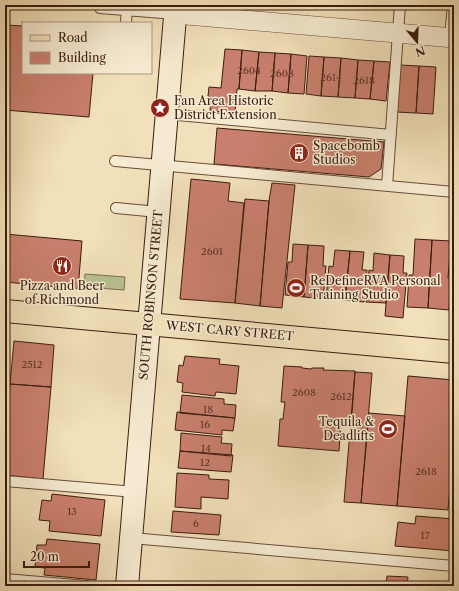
<svg xmlns="http://www.w3.org/2000/svg" width="459" height="591" font-family="'Libre Caslon Text',serif">
<rect width="100%" height="100%" fill="#f1e0b9"/>
<filter id="stains"><feTurbulence type="fractalNoise" baseFrequency=".005" numOctaves="4"/><feColorMatrix values="0 0 0 0 .2 0 0 0 0 .09 0 0 0 0 .02 0 0 0 .5 -.17"/></filter>
<radialGradient id="worn" r=".72"><stop offset=".6" stop-color="#630" stop-opacity="0"/><stop offset="1" stop-color="#630" stop-opacity=".3"/></radialGradient>
<!-- park -->
<path fill="#b8c290" stroke="#7a6f50" d="M85,274l40,3 -1,13 -40,-3z"/>
<!-- building -->
<path fill="#c97f6d" stroke="#3b1c10" d="M5,25l18,1v47h70l-4,44 -84,-7z
M225,49l17,1 -3,39h-2l-2,24 -25,-2 1,-14 -3,-1 1,-9 12,1z
M242,50l17,2 -4,39 -16,-2z
M259,52l16,1 -3,38h-17z
M275,53l16,1 -3,39 -16,-2z
M291,54l16,2 -3,38 -16,-1z
M309,56l15,1 -3,39 -15,-2z
M324,57l17,1 -3,39 -17,-1z
M341,58l17,2 -3,38 -17,-1z
M358,60l16,1 -4,38 -15,-1z
M374,61l16,1 -4,39 -16,-2z
M400,65l19,1 -3,47 -20,-1z
M419,66l17,1 -3,47 -17,-1z
M217,128l167,14 -3,27 -12,8 -155,-13z
M191,179l39,4 -2,18 16,2 -9,100 -55,-4z
M272,183l23,2 -13,123 -22,-2 9,-105z
M245,199l24,2 -9,105 -25,-3z
M5,234l77,7 -4,48 -73,-7z
M415,239l17,1 -4,68 -21,-1 2,-32h4z
M432,240l19,1 -3,37 3,1 -2,31 -21,-2z
M293,244l15,1 -4,52 -19,-2 3,-33h4z
M308,245l16,1 -1,20h3l-3,33 -19,-2z
M335,250l15,1 -5,49 -19,-2 3,-32 4,1z
M350,251l14,1 -2,18h5l-3,32 -19,-2z
M374,253l16,2 -4,48 -20,-1 3,-32 4,1z
M390,255l14,1 -1,17h4l-4,45 -18,-2z
M453,278h1v32h-3z
M14,341l40,4 -3,42 -41,-3z
M185,356l35,3 -1,5 20,2 -3,28 -20,-2 -1,4 -33,-4 1,-9 -6,-1 2,-17 4,1z
M284,366l18,1v1l9,1 1,-1h12l-1,2 32,1 -4,56 -3,-1 1,-4 -8,-1 -2,30 -61,-5 2,-27h3l2,-17h-4z
M355,372l17,1 -11,130 -17,-1z
M408,376l46,4v56l-6,74 -51,-4z
M10,384l41,3 -8,92 -38,-4v-38z
M182,395l42,4v5l12,1 -1,13 -55,-5z
M177,412l58,6 -2,13 -11,-1v5l-47,-5z
M369,413l36,3 -8,90 -36,-3z
M181,433l41,4 -1,6 11,1 -1,12 -51,-5z
M180,451l53,4 -2,17 -53,-4z
M177,473l32,2v4l20,1 -1,19 -27,-2v12l-26,-2z
M52,494l53,6 -4,36 -52,-5 1,-10 -11,-1 3,-20 9,1z
M173,511l48,4 -2,20 -48,-3z
M416,516l38,3v32l-59,-5 3,-24 17,2z
M47,539l53,5 -4,36 -52,-5 1,-7 -10,-1 2,-22h9z
M387,576l21,1 -1,9h-21z"/>
<g fill="none" stroke-linecap="round" stroke-linejoin="round">
<!-- lane casing -->
<g stroke="#684d3a" stroke-width="12">
<path id="lane" d="M100,8l75,6
M126,23l1,-18
M450,37l3,-32
M167,114l224,21
M115,161l339,31
M387,186l13,-181
M116,208l42,4
M5,481l130,11
M131,538l323,28
M5,579l82,7"/>
</g>
<!-- street casing -->
<g stroke="#684d3a" stroke-width="20">
<path id="street" d="M175,14l279,24"/>
</g>
<!-- secondary casing -->
<g stroke="#3b1c10" stroke-width="24">
<path id="secondary" d="M127,586l49,-581"/>
</g>
<!-- primary casing -->
<g stroke="#3b1c10" stroke-width="24">
<path id="primary" d="M5,311l449,41"/>
</g>
<!-- lane -->
<use href="#lane" stroke="#f6ebd2" stroke-width="10"/>
<!-- street -->
<use href="#street" stroke="#f6ebd2" stroke-width="19"/>
<!-- secondary -->
<use href="#secondary" stroke="#f6ebd2" stroke-width="22"/>
<!-- primary -->
<use href="#primary" stroke="#f1e0b9" stroke-width="22"/>
</g>
<!-- icons -->
<defs>
<g id="sight-disc" transform="scale(1)"><circle r="9.5" fill="#8f2418" stroke="#f6ebd2"/><path d="M0-6L1.8-2.2L6-1.7L2.9 1.2L3.7 5.4L0 3.3L-3.7 5.4L-2.9 1.2L-6-1.7L-1.8-2.2Z" fill="#fff"/></g>
<g id="building-disc" transform="scale(1)"><circle r="9.5" fill="#8f2418" stroke="#f6ebd2"/><path d="M-4-6H4V6H1V3H-1V6H-4ZM-2.5-4.3h1.7v1.8h-1.7ZM.8-4.3h1.7v1.8H.8ZM-2.5-1h1.7V.8h-1.7ZM.8-1h1.7V.8H.8Z" fill="#fff"/></g>
<g id="restaurant-disc" transform="scale(1)"><circle r="9.5" fill="#8f2418" stroke="#f6ebd2"/><path d="M-5-6h1v4h1v-4h1v4h1v-4h1v5L-1.5 .5V6h-2V.5L-5-1ZM5-6V6H3V1.5H1.5Q1.5-4 5-6Z" fill="#fff"/></g>
<g id="stadium-disc" transform="scale(1)"><circle r="9.5" fill="#8f2418" stroke="#f6ebd2"/><path d="M0-5a6.5 5 0 1 0 0 10a6.5 5 0 1 0 0-10ZM-3.5-1.8h7v3.6h-7Z" fill="#fff"/></g>
</defs>
<g fill-rule="evenodd">
<use href="#sight-disc" x="160" y="108"/>
<use href="#building-disc" x="299" y="153"/>
<use href="#restaurant-disc" x="62" y="266"/>
<use href="#stadium-disc" x="296" y="288"/>
<use href="#stadium-disc" x="388" y="429"/>
</g>
<g text-anchor="middle" stroke-width="3" stroke-linejoin="round" paint-order="stroke">
<!-- number labels -->
<g font-size="10" fill="#5e3527">
<text x="249" y="74">2604</text>
<text x="282" y="77">2608</text>
<text x="331" y="81">2614</text>
<text x="364" y="84">2618</text>
<text x="212" y="255">2601</text>
<text x="32" y="368">2512</text>
<text x="304" y="396">2608</text>
<text x="341" y="400">2612</text>
<text x="208" y="413">18</text>
<text x="205" y="428">16</text>
<text x="206" y="452">14</text>
<text x="205" y="466">12</text>
<text x="426" y="475">2618</text>
<text x="72" y="515">13</text>
<text x="196" y="527">6</text>
<text x="425" y="539">17</text>
</g>
<!-- poi labels -->
<g font-size="12" fill="#3b1c10" stroke="#f6ebd2" text-anchor="start">
<text x="174" y="105">Fan Area Historic<tspan x="174" dy="14">District Extension</tspan></text>
<text x="313" y="150">Spacebomb<tspan x="313" dy="14">Studios</tspan></text>
<text x="310" y="285">ReDefineRVA Personal<tspan x="310" dy="14">Training Studio</tspan></text>
<text x="62" y="290" text-anchor="middle">Pizza and Beer<tspan x="62" dy="14">of Richmond</tspan></text>
<text x="374" y="426" text-anchor="end">Tequila &amp;<tspan x="374" dy="14">Deadlifts</tspan></text>
</g>
<!-- street labels -->
<g font-size="12" fill="#3b1c10" stroke="#f6ebd2">
<text transform="translate(151 295) rotate(-85)" y="4">SOUTH ROBINSON STREET</text>
<text transform="translate(230 331) rotate(5)" y="4">WEST CARY STREET</text>
</g>
</g>
<!-- margin -->
<rect width="459" height="591" fill="none" stroke="#f1e0b9" stroke-width="20"/>
<rect x="6" y="6" width="447" height="579" fill="none" stroke="#3b1c10" stroke-width="2"/>
<rect x="10" y="10" width="439" height="571" fill="none" stroke="#3b1c10"/>
<!-- legend -->
<rect x="22" y="22" width="130" height="52" fill="#f6ebd2" stroke="#ab9884"/>
<rect x="30" y="35" width="20" height="6" fill="#f1e0b9" stroke="#ab9884"/>
<text x="58" y="42" font-size="12" fill="#3b1c10">Road</text>
<rect x="30" y="52" width="20" height="12" fill="#c97f6d" stroke="#ab9884"/>
<text x="58" y="62" font-size="12" fill="#3b1c10">Building</text>
<!-- north arrow -->
<g transform="translate(417 42) rotate(161)" stroke="#f6ebd2" stroke-width="3" paint-order="stroke">
<path d="M0-3L7 15L0 10L-7 15Z" fill="#3b1c10"/>
<text y="-6" font-size="11" font-weight="bold" text-anchor="middle" fill="#3b1c10">N</text>
</g>
<!-- scale -->
<path d="M24 561v6h65v-6" fill="none" stroke="#3b1c10" stroke-width="2"/>
<text x="30" y="561" font-size="12" fill="#3b1c10" stroke="#f6ebd2" stroke-width="3" paint-order="stroke">20 m</text>
<rect width="100%" height="100%" filter="url(#stains)"/>
<rect width="100%" height="100%" fill="url(#worn)"/>
</svg>
